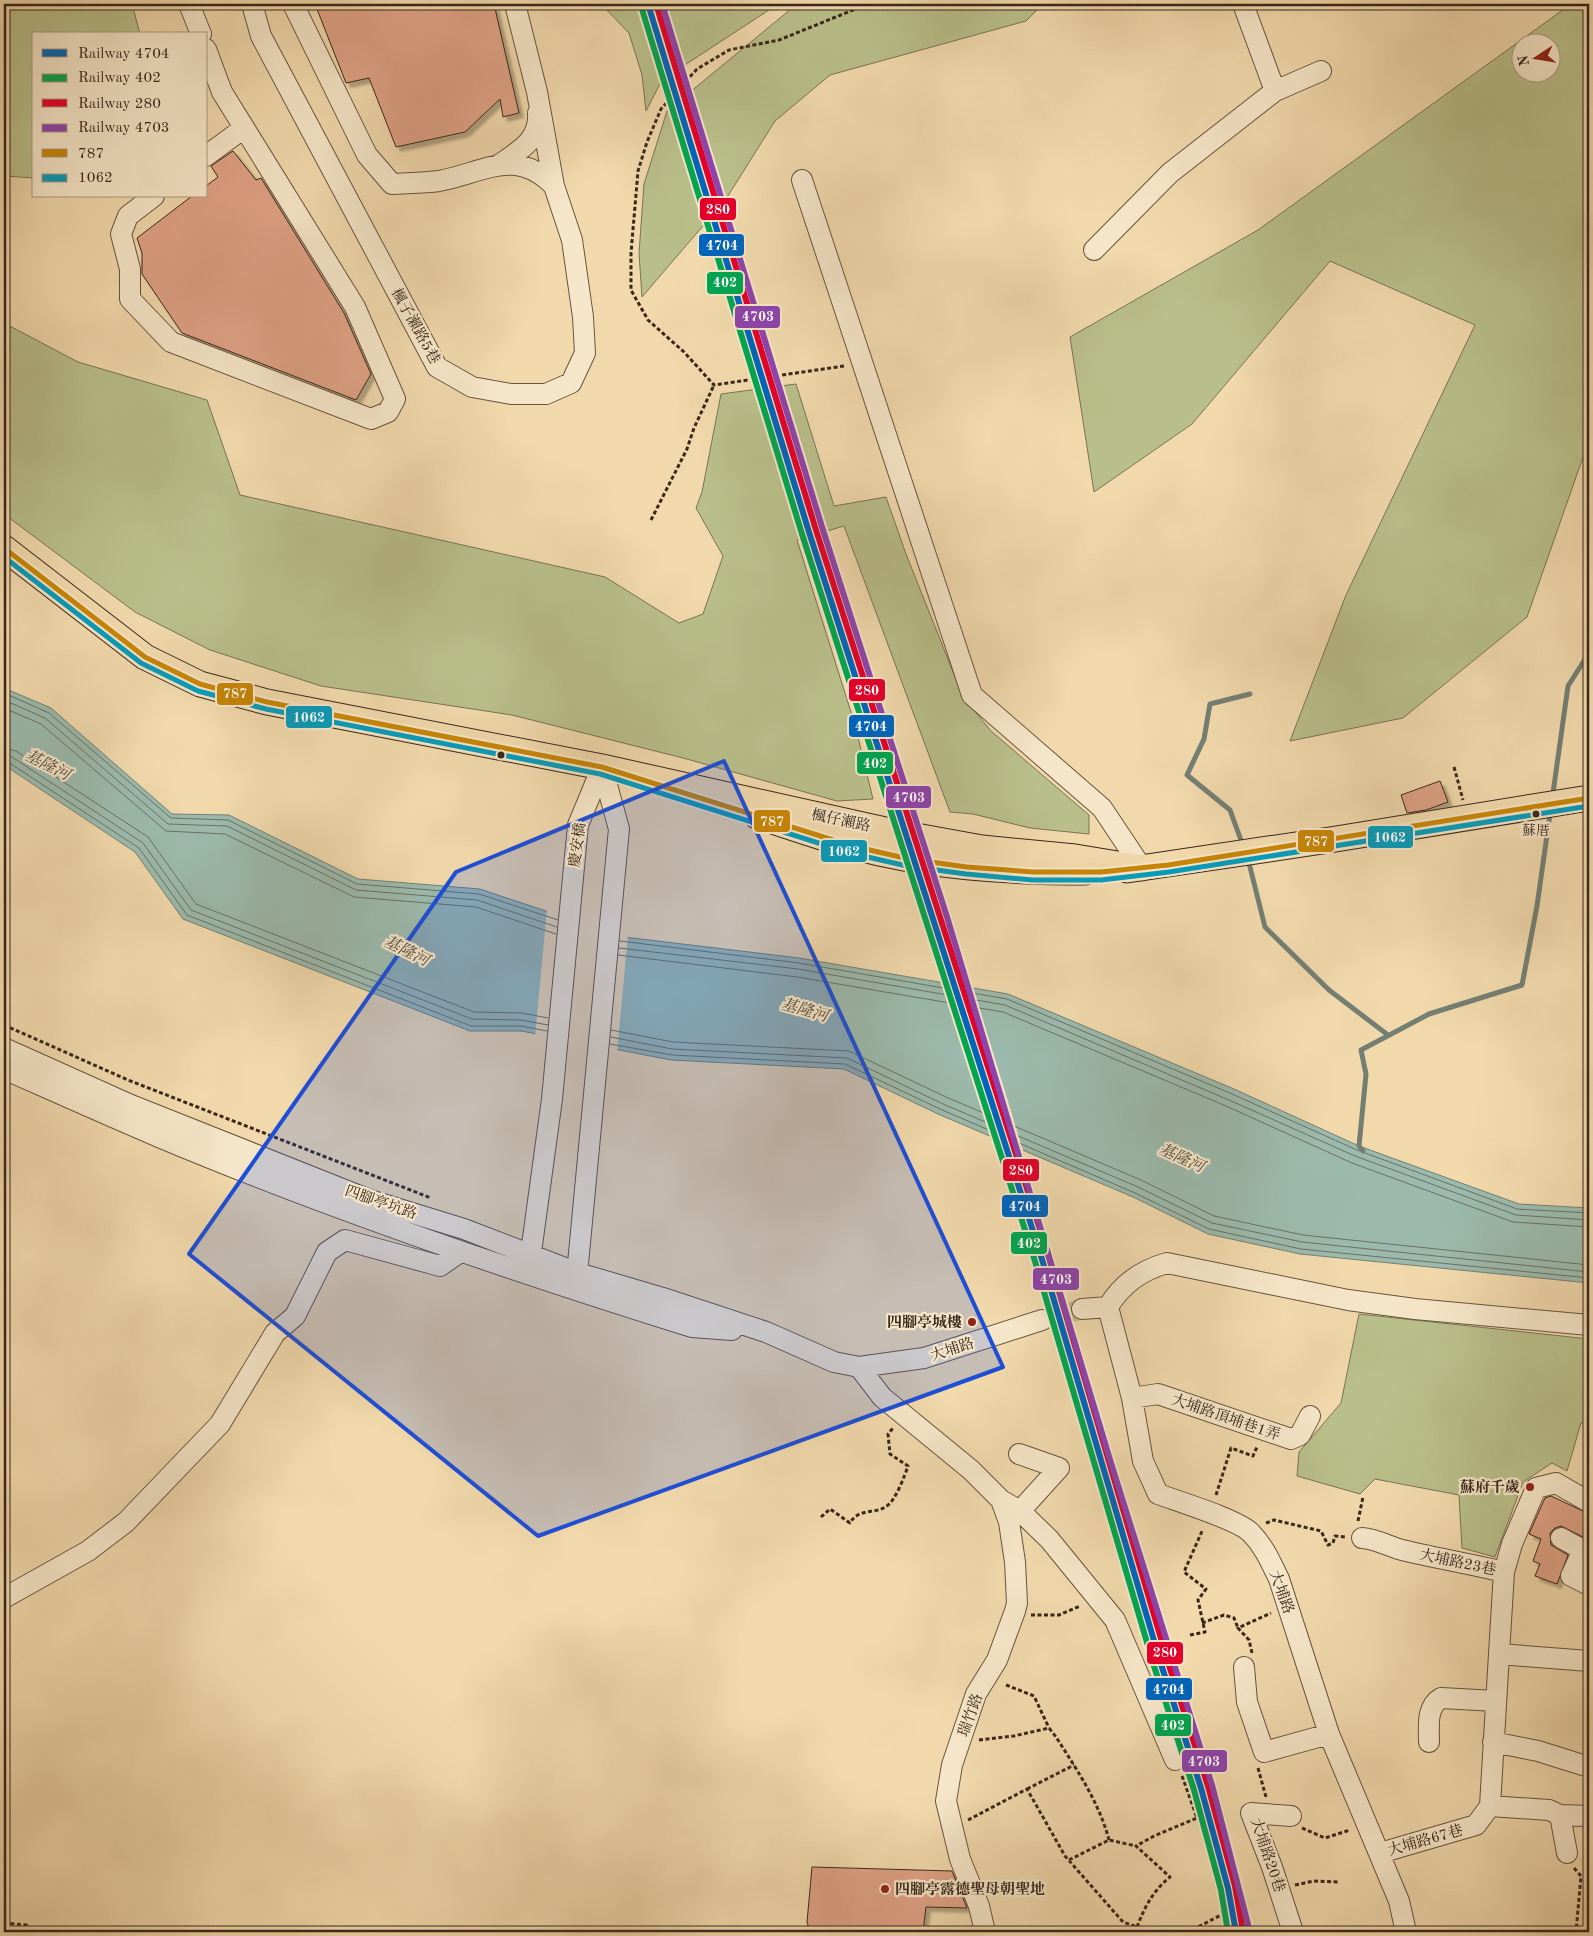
<svg xmlns="http://www.w3.org/2000/svg" width="1593" height="1936" font-family="'Old Standard TT','Noto Serif TC',serif">
<defs>
<filter id="shadow"><feDropShadow dx="4.5" dy="4.5" stdDeviation="1" flood-color="#0004"/></filter>
</defs>
<rect width="100%" height="100%" fill="#f1d9ac"/>
<filter id="stains"><feTurbulence type="fractalNoise" baseFrequency=".004" numOctaves="4"/><feColorMatrix values="0 0 0 0 .2 0 0 0 0 .09 0 0 0 0 .02 0 0 0 .5 -.17"/></filter>
<radialGradient id="worn" r=".72"><stop offset=".6" stop-color="#630" stop-opacity="0"/><stop offset="1" stop-color="#630" stop-opacity=".3"/></radialGradient>
<!-- green -->
<path fill="#b9bf8a" stroke="#797352" fill-rule="evenodd" d="M4,4h128l8,30h-106v144l-30,-2z
M601,4h177l-116,76 -16,31 -4,-36 -13,-42z
M797,4h246l-17,17 -196,54 -55,46 -49,78 -84,98 -3,-44 5,-69 23,-73z
M1571,4h18v436l-62,177 -124,101 -113,23 56,-146 129,-270 -145,-64 -138,163 -98,68 -24,-155 188,-107zM1520,42h30v30h-30z
M4,323l74,39 129,38 33,95 365,82 74,46 24,-9 20,-58 -27,-48 6,-16 19,-98 75,-10 38,122 52,-9 20,57 57,143 28,34 98,84v19l-59,-6 -57,-14 -23,-2 -106,-286 -47,14 58,185 18,74 -36,2 -154,-43 -171,-43 -191,-29 -111,-36 -75,-38 -131,-98z
M1359,1314l230,25v86l-8,-2 -14,48 -15,-8 -29,19 -28,75 -33,-9 -3,-53 -84,-16 -15,15 -63,-18 2,-24 42,-49z"/>
<!-- water -->
<path fill="#9bbaad" stroke="#747f73" d="M4,688l47,20 121,106 57,1 129,64 122,10 144,48 175,21 209,36 226,95 125,57 160,58 70,4v75l-289,-29 -92,-20 -75,-37 -195,-83 -94,-45 -173,-9 -150,-29h-51l-287,-112 -48,-67 -131,-87z"/>
<!-- pier -->
<path fill="#f1d9ac" d="M547,909l81,26 -11,117 -82,-15z
M960,983l12,2 52,168 -33,-14 -46,-151z"/>
<g fill="none" stroke-linecap="round" stroke-linejoin="round">
<!-- shore -->
<path stroke="#6a7064" stroke-width="1" d="M4,693l45,20 122,105 57,2 129,64 122,10 79,26
M4,700l41,18 123,106 59,2 129,64 121,10 80,27
M4,708l37,16 125,107 59,3 129,63 122,10 80,27
M4,748l12,3 132,86 48,67 278,108 48,1 26,5
M4,755l8,2 131,86 48,67 281,109 49,1 27,5
M4,762h4l131,86 48,67 284,111h50l26,5
M620,941l179,22 208,36 225,95 125,56 160,59 72,4
M619,948l179,21 207,36 224,95 126,56 161,59 73,5
M618,955l179,22 206,35 223,94 126,57 161,59 76,5
M611,1030l62,12 176,9 97,46 195,83 73,36 89,19 286,30
M611,1037l61,12 175,9 96,46 195,83 74,36 90,19 287,30
M610,1044l62,11 173,9 95,45 195,84 74,36 92,20 288,29"/>
<!-- stream -->
<path stroke="#747f73" stroke-width="5" d="M1553,793l15,-107 21,-33
M1242,843l-12,-33 -43,-35 17,-36 6,-35 40,-10
M1249,863l16,64 64,63 59,45
M1363,1151l-4,-5 7,-72 -5,-24 68,-36 93,-29 15,-79 13,-92"/>
</g>
<!-- building -->
<path fill="#dfa285" stroke="#39271b" filter="url(#shadow)" d="M315,4h179l25,109 -16,4 -3,-18 -35,33 -69,15 -27,-69 -23,5z
M233,151l23,29 5,-2 83,135 27,61 -15,26 -174,-67 -40,-59v-21l-5,-15 55,-42h14v-10l12,-9 -7,-11z
M1440,781l8,21 -22,8 -19,3 -6,-18z
M1551,1496l38,18v26l-28,-14 -6,2 -5,5 1,12 17,10 -11,29 -22,-8 5,-12 -7,-3 8,-22 -12,-5 16,-36z
M812,1867l140,4 15,37 -41,-1 -3,25h-113l-3,-10z"/>
<g fill="none" stroke-linecap="round" stroke-linejoin="round">
<!-- minor-tunnel -->
<path stroke="#ccb58f" stroke-width="20" stroke-dasharray="20 10" stroke-linecap="butt" d="M1042,1320l40,-11"/>
<!-- minor casing -->
<g stroke="#67543f" stroke-width="22">
<path id="minor" d="M189,4l12,30
M252,4l9,32 176,331 35,20 39,7h35l25,-11 14,-30 -2,-36 -11,-77 -18,-54 -17,-94 -22,-88
M293,4l74,151 25,29c16,-1 32,-1 47,-3 44,-8 77,-35 115,5
M1243,4l32,87
M206,156l38,-28
M500,164c19,-13 40,-24 38,-51
M802,180l170,515 130,113 40,60
M154,196l-26,20 -7,18 9,35v30l41,43 200,77 17,-7 7,-13 -40,-92 -133,-215 -16,-43
M1094,250l76,-77 105,-82 46,-20
M4,1048l127,57 239,95 94,29 114,44 85,25 103,34 68,30 25,5 65,-9 118,-38
M4,1069c52,23 103,46 155,68 174,73 353,134 533,190l40,3
M529,1267l23,-168 26,-274 24,-58
M576,1285l43,-456 -17,-62
M1108,1307l24,91 11,63 15,33c19,7 81,26 93,39 13,13 20,30 28,46l50,155 70,167 7,31
M1082,1309l26,-2c13,-22 34,-37 59,-44l181,37 67,9 174,16
M859,1367l23,30 89,73 30,30 8,22 6,40 2,41 -2,8 -18,49 -21,34 -24,71 -6,36 14,58 19,47 6,26
M1132,1398l26,-4 133,45 9,-4 10,-19
M1019,1454l40,14 -39,43
M1001,1500l19,11 29,28 66,81 60,140
M1362,1538c14,1 26,8 40,12 34,8 68,14 102,22l-5,82
M1561,1538l22,12 -12,26 18,9
M1504,1572l8,-28 24,-56 20,-5 33,19
M4,1598l84,-47 38,-29 94,-98 55,-91 20,-17 32,-64 18,-12 95,26 20,-14
M1244,1667l3,35 17,50 65,-18
M1429,1742c0,-16 -3,-35 12,-44l55,3
M1493,1742l45,9 51,16
M1490,1806l9,-152 90,7
M1490,1806l59,4 11,5 7,38
M1560,1815l29,1
M1291,1816l-40,-3 21,54 21,65
M1380,1853l96,-28 14,-19"/>
</g>
<!-- major casing -->
<g stroke="#39271b" stroke-width="27">
<path id="major" d="M4,548l141,109 55,27 67,18 335,65 292,65 88,16 93,9 67,11
M757,816c31,10 62,21 94,30 76,21 156,26 234,26
M1127,870l209,-31 253,-41"/>
</g>
<!-- path -->
<path stroke="#39271b" stroke-width="3" stroke-dasharray="4 2.5" stroke-linecap="butt" d="M844,366l-130,19 -30,-33 -36,-32 -17,-30v-37l7,-82 9,-29 14,-33 36,-40 32,-19 50,-10 89,-36
M651,520l36,-71 7,-21 20,-43
M1454,767l9,33
M4,1025l124,55 303,118
M1216,1495l15,-47 22,8 4,-9
M821,1517l9,-8 20,14c9,-16 27,-8 38,-18 8,-6 17,-30 20,-39l-18,-12 -2,-20 5,-6
M1358,1521l5,-24
M1266,1523l8,-3 47,11 7,14 5,-2 2,-7 10,1
M1031,1615h28l21,-9
M1202,1623l22,-8 10,3 4,10
M1190,1635l15,-3 -7,-32 8,-11 -22,-17 19,-43
M1252,1653l-3,-13 -11,-12 33,-15
M1006,1685l28,11 15,32
M979,1740l35,-4 35,-8 7,9c21,33 43,65 53,103
M1258,1768l8,29
M1027,1789l47,-24
M968,1820l59,-31 38,67 58,66 14,5v5
M1302,1828l23,10 25,-8
M1069,1860l40,-20 27,6
M1574,1868l7,8 -5,56
M1295,1885l19,-4 26,1
M4,1923l23,2 9,7
M1137,1927c8,-21 16,-36 33,-50l-34,-31 18,-10 43,-18 -15,-42
M91,1932l8,-4 11,4
M1195,1932l3,-5 25,-13 5,18"/>
<!-- minor -->
<use href="#minor" stroke="#f6e6c9" stroke-width="20"/>
<!-- major -->
<use href="#major" stroke="#f1d9ac" stroke-width="25"/>
<!-- bus-1 casing -->
<g stroke="#f6e6c9" stroke-width="9">
<path id="bus-1" d="M4,548l141,109 55,27 67,18 335,65 250,79 57,13 58,8 66,5h68l67,-7 421,-67"/>
</g>
<!-- bus-2 casing -->
<g stroke="#f6e6c9" stroke-width="9">
<path id="bus-2" d="M4,557l137,106 57,28 68,18 334,65 250,79 57,13 59,8 67,6h68l68,-8 420,-66"/>
</g>
<!-- bus-1 -->
<use href="#bus-1" stroke="#c88607" stroke-width="5"/>
<!-- bus-2 -->
<use href="#bus-2" stroke="#069cbc" stroke-width="5"/>
<!-- rail-1 casing -->
<g stroke="#f6e6c9" stroke-width="10">
<path id="rail-1" d="M648,4l161,528 232,724 119,405 41,127 27,100 8,44"/>
</g>
<!-- rail-2 casing -->
<g stroke="#f6e6c9" stroke-width="10">
<path id="rail-2" d="M641,6l161,528 232,724 119,405 41,127 27,100 7,42"/>
</g>
<!-- rail-3 casing -->
<g stroke="#f6e6c9" stroke-width="10">
<path id="rail-3" d="M656,4l160,526 232,724 119,405 41,127 27,100 8,45"/>
</g>
<!-- rail-4 casing -->
<g stroke="#f6e6c9" stroke-width="10">
<path id="rail-4" d="M662,4l160,523 125,390 164,546 101,322 38,147"/>
</g>
<!-- rail-1 -->
<use href="#rail-1" stroke="#0065bd" stroke-width="6"/>
<!-- rail-2 -->
<use href="#rail-2" stroke="#00a651" stroke-width="6"/>
<!-- rail-3 -->
<use href="#rail-3" stroke="#e4002b" stroke-width="6"/>
<!-- rail-4 -->
<use href="#rail-4" stroke="#8e44ad" stroke-width="6"/>
</g>
<!-- marked area -->
<path fill="#1d4ed8" fill-opacity="0.2" stroke="#1d4ed8" stroke-width="4" stroke-linejoin="round" d="M724,761l279,606 -465,169 -349,-282 267,-382z"/>
<!-- markers -->
<g fill="#39271b" stroke="#f6e6c9" stroke-width="2">
<circle cx="501" cy="755" r="4.5"/>
<circle cx="1536" cy="814" r="4.5"/>
</g>
<g fill="#8f2418" stroke="#f6e6c9" stroke-width="2">
<circle cx="972" cy="1322" r="5"/>
<circle cx="1530" cy="1487" r="5"/>
<circle cx="885" cy="1889" r="5"/>
</g>
<g text-anchor="middle" stroke-width="4.5" stroke-linejoin="round" paint-order="stroke">
<!-- bus labels -->
<g font-size="14" fill="#39271b" stroke="#f6e6c9">
<text x="1536" y="835">蘇厝</text>
</g>
<!-- street labels -->
<g font-size="15" fill="#39271b" stroke="#f6e6c9">
<text transform="translate(416 326) rotate(61)" y="5">楓子瀨路5巷</text>
<text transform="translate(841 820) rotate(12)" y="5">楓仔瀨路</text>
<text transform="translate(577 845) rotate(-82)" y="5">慶安橋</text>
<text transform="translate(381 1202) rotate(19)" y="5">四腳亭坑路</text>
<text transform="translate(952 1349) rotate(-18)" y="5">大埔路</text>
<text transform="translate(1226 1417) rotate(19)" y="5">大埔路頂埔巷1弄</text>
<text transform="translate(1458 1562) rotate(12)" y="5">大埔路23巷</text>
<text transform="translate(1282 1592) rotate(70)" y="5">大埔路</text>
<text transform="translate(970 1715) rotate(-70)" y="5">瑞竹路</text>
<text transform="translate(1425 1840) rotate(-16)" y="5">大埔路67巷</text>
<text transform="translate(1268 1855) rotate(71)" y="5">大埔路20巷</text>
</g>
<!-- poi labels -->
<g font-size="15" font-weight="bold" fill="#39271b" stroke="#f6e6c9" text-anchor="end">
<text x="962" y="1327">四腳亭城樓</text>
<text x="1520" y="1492">蘇府千歲</text>
<text x="895" y="1894" text-anchor="start">四腳亭露德聖母朝聖地</text>
</g>
<!-- water labels -->
<g font-size="16" font-style="italic" fill="#524c40" stroke="#f6e6c9">
<text transform="translate(48 764) rotate(27)" y="6">基隆河</text>
<text transform="translate(407 950) rotate(26)" y="6">基隆河</text>
<text transform="translate(805 1009) rotate(16)" y="6">基隆河</text>
<text transform="translate(1182 1157) rotate(24)" y="6">基隆河</text>
</g>
</g>
<g stroke="#f6e6c9" stroke-width="2">
<rect x="699" y="197" width="38" height="24" rx="5" fill="#e4002b"/>
<rect x="698" y="233" width="47" height="24" rx="5" fill="#0065bd"/>
<rect x="706" y="271" width="38" height="24" rx="5" fill="#00a651"/>
<rect x="734" y="305" width="47" height="24" rx="5" fill="#8e44ad"/>
<rect x="848" y="678" width="38" height="24" rx="5" fill="#e4002b"/>
<rect x="216" y="682" width="38" height="24" rx="5" fill="#c88607"/>
<rect x="285" y="705" width="48" height="24" rx="5" fill="#069cbc"/>
<rect x="848" y="714" width="47" height="24" rx="5" fill="#0065bd"/>
<rect x="856" y="751" width="38" height="24" rx="5" fill="#00a651"/>
<rect x="885" y="785" width="47" height="24" rx="5" fill="#8e44ad"/>
<rect x="753" y="809" width="38" height="24" rx="5" fill="#c88607"/>
<rect x="1367" y="825" width="47" height="24" rx="5" fill="#069cbc"/>
<rect x="1297" y="829" width="38" height="24" rx="5" fill="#c88607"/>
<rect x="820" y="839" width="48" height="24" rx="5" fill="#069cbc"/>
<rect x="1002" y="1158" width="38" height="24" rx="5" fill="#e4002b"/>
<rect x="1001" y="1194" width="48" height="24" rx="5" fill="#0065bd"/>
<rect x="1010" y="1231" width="38" height="24" rx="5" fill="#00a651"/>
<rect x="1032" y="1267" width="48" height="24" rx="5" fill="#8e44ad"/>
<rect x="1146" y="1641" width="38" height="24" rx="5" fill="#e4002b"/>
<rect x="1145" y="1677" width="48" height="24" rx="5" fill="#0065bd"/>
<rect x="1154" y="1713" width="38" height="24" rx="5" fill="#00a651"/>
<rect x="1181" y="1749" width="47" height="24" rx="5" fill="#8e44ad"/>
</g>
<g font-size="14" text-anchor="middle" font-weight="bold" fill="#fff">
<text x="718" y="214">280</text>
<text x="722" y="250">4704</text>
<text x="725" y="287">402</text>
<text x="758" y="321">4703</text>
<text x="867" y="695">280</text>
<text x="235" y="698">787</text>
<text x="309" y="722">1062</text>
<text x="871" y="731">4704</text>
<text x="875" y="768">402</text>
<text x="909" y="802">4703</text>
<text x="772" y="826">787</text>
<text x="1390" y="842">1062</text>
<text x="1316" y="846">787</text>
<text x="844" y="856">1062</text>
<text x="1021" y="1175">280</text>
<text x="1025" y="1211">4704</text>
<text x="1029" y="1248">402</text>
<text x="1056" y="1284">4703</text>
<text x="1165" y="1657">280</text>
<text x="1169" y="1694">4704</text>
<text x="1173" y="1730">402</text>
<text x="1204" y="1766">4703</text>
</g>
<!-- margin -->
<rect width="1593" height="1936" fill="none" stroke="#f1d9ac" stroke-width="20"/>
<rect x="5" y="5" width="1583" height="1926" fill="none" stroke="#39271b" stroke-width="2.5"/>
<rect x="10" y="10" width="1573" height="1916" fill="none" stroke="#39271b"/>
<!-- legend -->
<rect x="32" y="32" width="175" height="165" fill="#f6e6c9" stroke="#aa9a83"/>
<rect x="42" y="49" width="25" height="8" fill="#0065bd" stroke="#aa9a83"/>
<text x="78" y="58" font-size="15" fill="#39271b">Railway 4704</text>
<rect x="42" y="74" width="25" height="8" fill="#00a651" stroke="#aa9a83"/>
<text x="78" y="82" font-size="15" fill="#39271b">Railway 402</text>
<rect x="42" y="99" width="25" height="8" fill="#e4002b" stroke="#aa9a83"/>
<text x="78" y="108" font-size="15" fill="#39271b">Railway 280</text>
<rect x="42" y="124" width="25" height="8" fill="#8e44ad" stroke="#aa9a83"/>
<text x="78" y="132" font-size="15" fill="#39271b">Railway 4703</text>
<rect x="42" y="149" width="25" height="8" fill="#c88607" stroke="#aa9a83"/>
<text x="78" y="158" font-size="15" fill="#39271b">787</text>
<rect x="42" y="174" width="25" height="8" fill="#069cbc" stroke="#aa9a83"/>
<text x="78" y="182" font-size="15" fill="#39271b">1062</text>
<!-- north arrow -->
<g transform="translate(1536 58) rotate(258)"><circle r="24" fill="#f6e6c9" stroke="#aa9a83"/>
<path d="M0-4L9 19L0 12L-9 19Z" fill="#8f2418"/>
<text y="-8" font-size="14" font-weight="bold" text-anchor="middle" fill="#39271b">N</text>
</g>
<rect width="100%" height="100%" filter="url(#stains)"/>
<rect width="100%" height="100%" fill="url(#worn)"/>
</svg>
